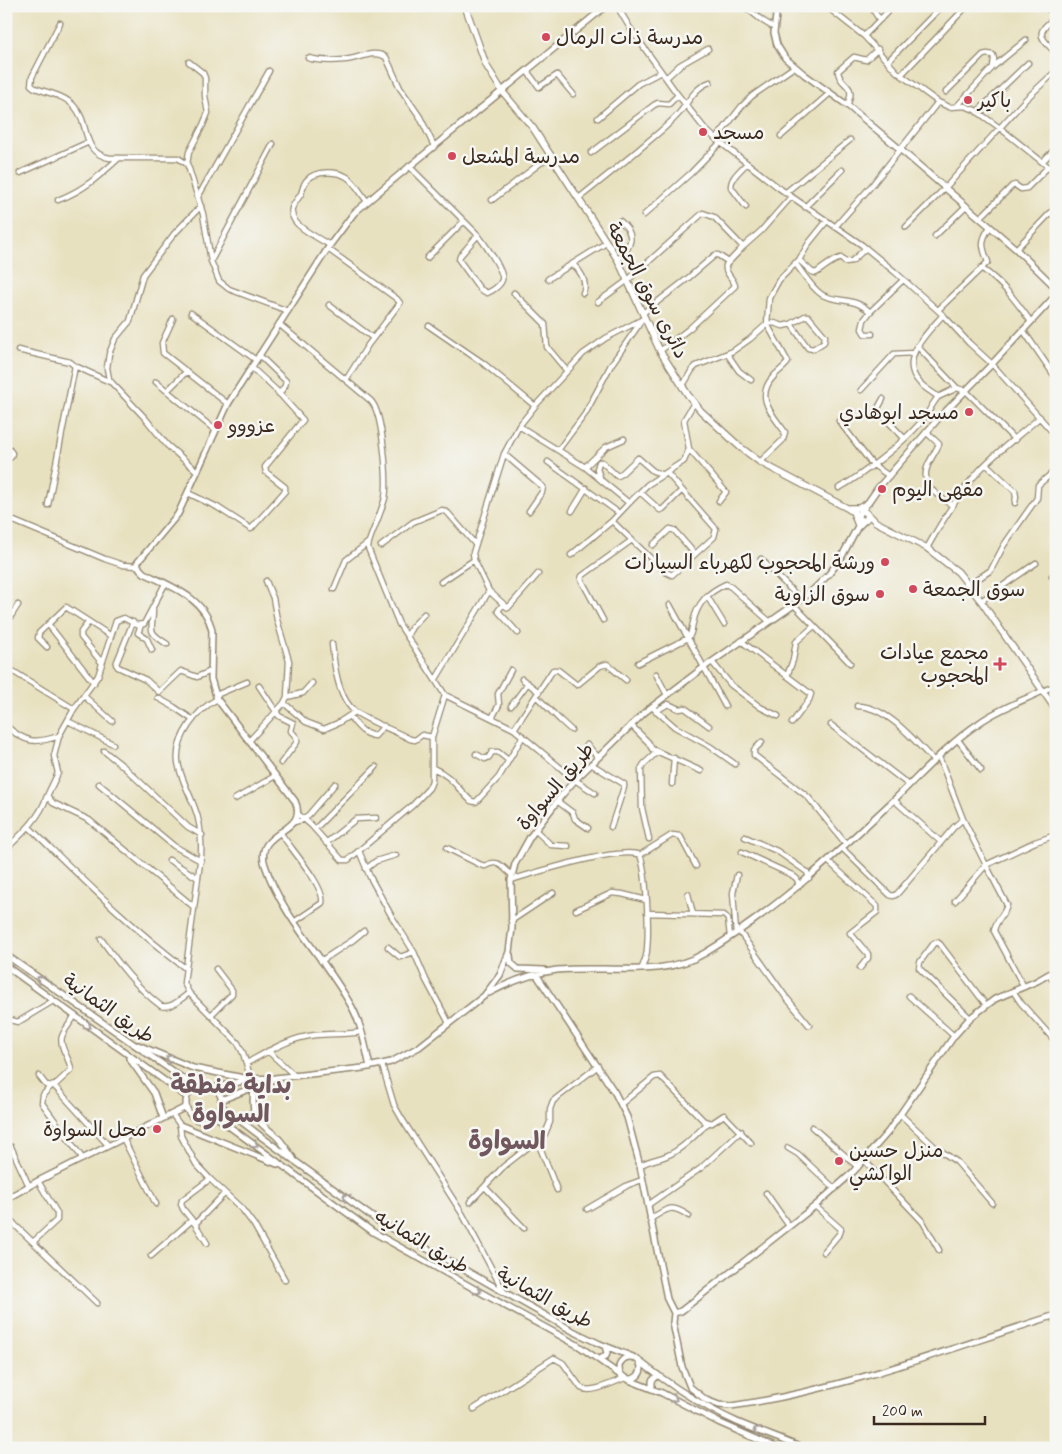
<svg xmlns="http://www.w3.org/2000/svg" width="1062" height="1454" font-family="Mynerve,'Playpen Sans Arabic',sans-serif">
<rect width="100%" height="100%" fill="#f6f6f2"/>
<filter id="ink" filterUnits="userSpaceOnUse"><feTurbulence type="fractalNoise" baseFrequency=".02" numOctaves="2"/><feDisplacementMap in="SourceGraphic" scale="10" xChannelSelector="R" yChannelSelector="G"/><feConvolveMatrix kernelMatrix="1 2 1 2 8 2 1 2 1" color-interpolation-filters="sRGB"/></filter>
<filter id="wash" filterUnits="userSpaceOnUse"><feTurbulence type="fractalNoise" baseFrequency=".0096" numOctaves="4" result="noise"/><feDisplacementMap in="SourceGraphic" scale="20" xChannelSelector="R" yChannelSelector="G"/><feGaussianBlur stdDeviation="1.12" result="paint"/><feColorMatrix in="noise" values="0 0 0 0 0 0 0 0 0 0 0 0 0 0 0 0 0 1.4 0 .05"/><feComposite in="paint" operator="in"/></filter>
<g filter="url(#wash)">
<rect width="100%" height="100%" fill="#e8e1c0"/>
</g>
<g filter="url(#ink)">
<g fill="none" stroke-linecap="round" stroke-linejoin="round">
<!-- minor casing -->
<g stroke="#92866f" stroke-width="7">
<path id="minor" d="M617,6l13,22 48,67 27,34 11,10 63,49 83,57 33,27 48,43 26,28 23,21 64,72
M744,6l19,15 10,6
M826,6l38,30 33,36 41,30 11,5 16,-1 10,4 25,18 56,45
M871,6l6,10 4,3
M1046,6l10,11
M1056,17c-21,16 -17,19 0,36
M60,23l-28,54 -1,8 4,3c13,5 29,7 39,18 17,18 6,47 36,52h68l9,6 2,5 14,45 8,47 8,20 10,8 59,22
M864,36l29,-30
M308,58c11,3 25,3 36,2 14,-1 30,-11 42,-3l14,31 20,29 14,29
M888,61l54,-55
M527,71l12,16 18,-12 16,19
M901,75l66,-69
M666,78l14,-13 28,-16
M946,92l37,-37 4,-1 6,1 1,4 -1,8
M847,105c11,-22 -8,-18 -9,-34l16,-14 12,3 12,-11
M957,106l36,-39 33,-27
M977,112l51,-49
M598,118l40,-34 23,-12
M781,136l49,-43
M716,139l26,-33 10,-10 42,-29
M591,153l63,-48 4,-2 11,1 9,-9
M1042,162l14,-14
M187,164l2,-12 14,-27 5,-12 -3,-17v-18l-2,-5 -14,-11
M409,166l69,69c6,8 27,37 24,45 -2,6 -10,11 -15,13l-7,-4 -21,-29 1,-4 18,-21
M20,173l69,-31
M785,193l65,-53
M198,197l71,-126
M579,198c24,-19 48,-38 71,-58 11,-9 22,-18 31,-29 8,-11 15,-24 29,-29
M58,200c26,-10 40,-23 61,-42
M492,200l59,-45
M746,207l-15,-20c0,-10 9,-16 15,-23
M805,207l37,-37
M644,215l47,-42 29,-30
M980,218l32,-32 3,-1 6,4 6,-1 21,-21
M835,227l38,-43 65,-82
M906,227l39,-39 81,-89 30,-28
M935,236l31,-30
M330,245c-9,-5 -30,-16 -35,-24 -8,-13 0,-17 6,-27 2,-5 2,-10 6,-14 9,-10 30,-9 40,-3 8,5 14,17 20,24
M743,247l18,-16 30,-34
M328,249l69,50 3,4 -32,42 -22,35
M1016,249l40,-42
M427,258l37,-37
M618,260c13,-13 19,-25 2,-39
M799,260l13,12 4,1c9,-6 14,-12 25,-15l4,4 7,-1 14,-13
M211,261l62,-117
M795,263c8,10 16,24 26,31 13,9 33,2 49,18l33,-32
M573,264c8,8 15,18 10,29
M981,268c22,15 35,33 50,54
M548,279l58,-36
M514,293l31,31 2,23 20,24
M598,302l30,-22 75,-67 11,4 29,30 -17,18c-2,9 8,13 9,21l-45,42 -30,23
M329,305l44,33
M938,310l50,-48c-6,-15 -8,-21 2,-35
M870,312l-6,8 -2,9 3,5h7
M191,313l65,47
M643,313l44,-34 28,-24h3l9,6
M805,316h3l17,20 -1,6 -11,7 -5,-1 -17,-24z
M173,319l-11,24 1,10 65,51
M279,324l92,77c12,12 17,80 14,97 -4,15 -11,29 -16,44l-1,6 31,76 46,71 69,34 61,51 20,13
M429,326l54,37 52,43
M1023,330l33,48
M917,346l40,42
M18,350l52,12 5,4 35,16
M259,355l27,26 -1,5 -6,8
M728,355l11,16 12,9
M156,382l59,48
M682,387l10,-17 4,-4 37,-15 17,-12 17,-15 7,-1 9,3 8,-2
M861,390l33,-36 20,-1
M167,391l19,-19
M938,397l19,-9 9,3 49,49
M883,399l-6,11 27,28
M839,421l33,43 17,12
M519,426l66,41 44,36 18,-18 37,-24 5,-12 -5,-29 10,-17
M926,432l13,12c-3,7 -8,14 -11,21 -9,20 10,31 24,40
M6,445l6,8 -1,4 -5,3
M559,449l26,-35 26,-49 27,-39 3,-6
M689,449l37,43 -7,9
M504,454l39,33 -1,5 -13,19
M548,462l71,51
M760,462l23,-22 2,-8c-13,-18 -31,-35 -11,-56 4,-5 10,-8 14,-14l-21,-38 2,-26 10,-18 20,-20 10,-17 17,-21
M986,464l29,27 1,6 -1,6
M585,467l21,-20 18,-8
M197,471l-30,-26 -22,-27 -33,-35 -3,-4 -2,-11 2,-14 6,-15 15,-18 13,-46 31,-41 27,-28
M600,477l-3,-8 2,-7h3l15,14 3,-1 18,-17 15,13 11,4
M839,488c25,-14 63,-44 82,-66 7,-7 10,-17 17,-25 -6,-5 -14,-9 -19,-15 -21,-23 9,-50 24,-67
M640,492l20,18 3,-1 19,-19
M188,493l29,14 34,22 34,-38v-4l-19,-15 -1,-5 38,-47 -26,-29 -26,-24
M48,505l27,-139
M572,511l14,-23
M6,520l8,1 91,38 18,6 15,1
M612,521l52,50 8,4 42,-38 2,-8 -49,-56
M653,545l17,-16 4,1 21,24
M381,546l32,-24 29,-12 6,3 27,31
M927,548c15,-27 31,-54 52,-77 18,-20 41,-36 61,-54
M571,555l41,-34 17,-18
M761,559l40,41
M1052,576l4,6
M441,582l33,-22
M165,584l-21,40 -7,1 -13,-7 -8,3 -18,55 -24,33 -15,27 -5,20 4,17 -11,23 6,7 36,17 105,87
M969,585l22,-15 13,-25 33,-47 1,-13 18,-15
M334,589l12,-29 23,-18
M489,591l19,17 30,-34
M707,596l17,28
M981,601l55,-38
M503,604l-5,7 20,22
M670,605l55,101
M794,605l56,58
M153,609c0,22 -8,21 14,35
M603,620l-22,-41 1,-3 50,-36
M133,622l-17,42 2,3 28,13 13,12 22,-21 16,6 14,-6
M88,623l-7,9v5l21,26
M6,624l12,-19
M48,624l46,59
M141,625l-3,8 9,6 5,11
M407,636l5,-9 12,-13
M741,641l70,53 -2,6 -17,23
M332,644c2,21 6,56 25,69 16,10 36,17 53,26l5,1 7,-5 10,2
M47,647l-9,-9 1,-5 27,-26 45,29
M712,662l19,23 29,22 18,9
M638,663l50,-25c5,-6 3,-9 5,-15 4,-20 15,-31 33,-39l5,3 38,34
M6,667l68,42
M656,674l11,21
M787,676l6,-16 3,-18 18,-16
M436,679l53,-88 -15,-31 -1,-7 31,-99 15,-28 16,-20 48,-52 23,-16 39,-20
M522,679l17,13
M259,686l20,30 14,7 -2,8 6,7v4l-16,21
M1043,691l13,-6
M216,695l31,-13
M84,696l28,25
M536,696l24,24 11,10
M287,697l16,-4 9,-10
M158,698l16,9 19,13
M217,699c-20,11 -42,38 -39,63 2,15 11,30 16,44 7,17 8,32 7,49l-17,128 5,10 49,50 5,10 8,26
M284,703l22,19 18,7 14,-6 17,-11
M511,706l17,-23
M857,706c30,0 58,35 77,55
M652,707l23,20 36,20 24,17
M656,711l12,-7 11,5 6,-1 24,18
M349,716c8,9 13,18 26,20l9,-10
M492,718l7,-13 -1,-11 13,-24
M68,721l45,23
M631,725l17,17 4,7 49,22
M831,725l78,60
M6,726c20,17 29,18 53,10
M514,729l39,-59h5l19,15 23,-19 7,-2 19,16
M958,740l23,30
M249,741l35,-38 3,-6 2,-36 -12,-41 -4,-22 -7,-17
M762,742l-8,8v5l54,42 38,47
M587,745l11,12
M104,751l19,15 65,61 14,8
M476,754l9,5 4,-2 3,-5h6l10,8
M939,757l24,62
M591,764l33,20v3l-13,40
M433,768c20,9 23,19 38,33l5,1 23,-25 24,-41
M99,784l75,62 27,15
M672,784l2,-26
M235,799l40,-23
M894,800l47,42
M557,801l16,12 2,6 13,9
M298,814l13,11 31,35h6l65,-55 16,-17 3,-7v-44l13,-42
M294,822l11,-3 30,-35
M29,827c51,49 100,99 156,141
M315,829l61,-62
M535,830l16,15 17,1
M280,832c9,15 46,55 42,71l-28,19
M745,837l32,14 30,21 2,6
M649,839l-7,-31 -1,-39 3,-5 13,-12
M326,843l30,-24 20,-1
M447,848l34,17 4,1c13,-8 17,1 27,9
M842,848l48,47 3,1 4,-2 57,-67 9,-8 23,46 49,-23 21,-7
M6,849c17,-16 34,-31 41,-53
M359,851l11,26 22,40 22,35 12,28 23,43
M742,852l50,23 5,4 2,7
M640,855c7,17 9,75 7,94 0,7 -3,13 -5,19
M169,860l29,18
M828,861l49,45v6l-27,21 18,21v4l-8,10
M366,869l10,-8 20,-6
M511,880c23,-7 109,-34 129,-25l32,-20 8,1 16,30
M688,894l5,20
M955,901l31,-36 21,40c-2,10 -12,15 -13,26l30,56
M576,910l36,-17 10,1 24,6
M647,913l77,2 4,4 2,17
M511,921l42,-28
M739,931l46,65 24,29
M736,933l-3,-40 4,-18
M101,939c18,25 35,48 60,67 10,3 20,-7 28,-13
M388,947l12,10 14,-5
M321,961l32,-21 11,-9
M1049,975l7,9
M1013,991l8,12 35,39
M909,996l45,40
M211,1015l21,-21v-4l-16,-21
M970,1018l-51,-50 1,-6 14,-19 3,-1 3,2 46,61
M6,1019l12,3 35,-21
M268,1051l27,25
M247,1063c22,-12 42,-25 68,-28 15,-2 31,0 46,-3
M382,1065l12,40 8,14 61,96 41,77
M39,1076l7,9 8,1 4,4 50,55
M51,1086l-8,9 -1,8 41,56
M54,1086l17,-16c0,-5 -3,-10 -5,-15 -10,-19 -2,-22 8,-38
M621,1104l33,-27 6,-1 44,45 8,2 12,-8 27,28
M172,1114l8,11 1,11 15,28 14,15 32,30 12,16 31,55
M901,1115l34,32 22,15 35,41
M812,1127l46,40
M123,1138l33,66
M537,1140l20,50
M11,1147l18,39
M788,1148l10,6 37,35
M864,1160l59,62 16,28
M640,1166c8,-6 17,-6 26,-10 16,-6 30,-22 42,-33
M485,1187l39,41
M766,1193l23,33
M470,1202l33,-35 42,-33 5,-12v-13l3,-8 45,-35
M6,1205l4,14 6,7 81,77
M648,1205l53,-37 40,-37
M815,1206l26,23 -1,4 -16,19
M587,1209l41,-24 14,-5
M650,1219c18,-10 20,-16 39,-3
M195,1224l30,-31
M33,1242l24,-22v-7l-19,-32
M207,1243l-12,-19 -12,-15 -2,-5 1,-4 28,-21
M151,1256l41,-36
M1054,1316l2,9
M474,1409l80,-51 9,5 18,25c12,6 32,-6 44,-10"/>
</g>
<!-- tertiary casing -->
<g stroke="#92866f" stroke-width="8">
<path id="tertiary" d="M777,6l-3,27 3,12 8,13 20,17 42,30 54,45 115,99 40,39
M862,511l16,-23 60,-69 54,-55 64,-69
M6,955l189,132
M510,955l1,8 7,6 26,1
M6,966l181,131
M536,974l79,119 12,24 13,49 27,133 7,14 -1,10 9,44 8,20 16,13 13,5 12,1c112,-16 217,-57 325,-91
M489,993c21,-11 44,-20 68,-23 47,-5 105,9 148,-17 70,-42 130,-98 190,-154 27,-26 53,-55 84,-76 19,-14 43,-22 64,-32
M138,1045l55,23 56,11
M129,1058l25,35 9,25
M370,1067c-5,-22 -9,-46 -21,-65 -26,-46 -67,-85 -84,-137 -12,-36 45,-31 30,-64l-78,-102 -6,-20 1,-48c-6,-33 -42,-45 -68,-58l-4,-4 -3,-6 41,-49 50,-110 102,-159 24,-32 39,-33 213,-174
M186 1103a18 18 0 1 1 36 0a18 18 0 1 1-36 0Z
M214,1088l37,-9 24,-1 88,-10 28,-6 28,-15 65,-51 16,-21 9,-23 3,-24 -1,-48 4,-16 15,-27 32,-42 13,-15 70,-68 58,-44 91,-63 20,-16 15,-15 12,-16 16,-30 7,-7
M254,1088c-3,27 0,31 21,47 7,6 12,15 18,23
M221,1100l51,-20
M221,1106l42,32 115,83 195,110 27,13 33,13
M215,1116l158,116 98,55 108,59 44,31
M180,1125l97,39
M6,1199l32,-18 148,-74
M674,1313l7,-2 134,-105 38,-34 35,-40 66,-96 16,-18 25,-19 42,-18 19,-11
M619 1368a11 11 0 1 1 22 0a11 11 0 1 1-22 0Z
M599,1359l7,-3 1,-3 -2,-7
M638,1360c30,24 64,46 99,62 21,9 44,17 65,26
M629,1380l33,13 56,29 59,26
M652,1389v-8l6,-6"/>
</g>
<!-- secondary casing -->
<g stroke="#92866f" stroke-width="8">
<path id="secondary" d="M465,6l21,59 16,26 31,37 85,132 42,91 28,44 13,16 39,36 20,15 87,46 12,8
M850,508h9l9,-5
M858.5 516a4.5 4.5 0 1 1 9 0a4.5 4.5 0 1 1-9 0Z
M868,514l8,8 51,26 31,24 23,29 75,109
M854,515l4,10"/>
</g>
<!-- minor -->
<use href="#minor" stroke="#fff" stroke-width="4.5"/>
<!-- tertiary -->
<use href="#tertiary" stroke="#fff" stroke-width="5"/>
<!-- secondary -->
<use href="#secondary" stroke="#fff" stroke-width="5.5"/>
</g>
<!-- one-way arrows -->
<defs><path id="oneway-chevron" d="M-2-3.5L2.5 0L-2 3.5" fill="none" stroke-width="1.6" stroke-linecap="round" stroke-linejoin="round" transform="scale(1.25)"/></defs>
<g stroke="#a79f9a">
<use href="#oneway-chevron" transform="translate(40 979) rotate(-145)"/>
<use href="#oneway-chevron" transform="translate(88 1026) rotate(35)"/>
<use href="#oneway-chevron" transform="translate(169 1058) rotate(-155)"/>
<use href="#oneway-chevron" transform="translate(255 1145) rotate(36)"/>
<use href="#oneway-chevron" transform="translate(346 1197) rotate(-144)"/>
<use href="#oneway-chevron" transform="translate(478 1291) rotate(28)"/>
<use href="#oneway-chevron" transform="translate(674 1399) rotate(26)"/>
<use href="#oneway-chevron" transform="translate(757 1430) rotate(-158)"/>
</g>
</g>
<!-- markers -->
<g fill="#d1495b" stroke="#f6f6f2" stroke-width="2">
<circle cx="546" cy="37" r="5"/>
<circle cx="968" cy="100" r="5"/>
<circle cx="703" cy="132" r="5"/>
<circle cx="452" cy="156" r="5"/>
<circle cx="969" cy="412" r="5"/>
<circle cx="218" cy="425" r="5"/>
<circle cx="882" cy="489" r="5"/>
<circle cx="885" cy="562" r="5"/>
<circle cx="913" cy="589" r="5"/>
<circle cx="880" cy="594" r="5"/>
<path d="M997.5 656.5h5v5h5v5h-5v5h-5v-5h-5v-5h5z"/>
<circle cx="157" cy="1129" r="5"/>
<circle cx="839" cy="1161" r="5"/>
</g>
<g text-anchor="middle" stroke-width="5" stroke-linejoin="round" paint-order="stroke">
<!-- poi labels -->
<g font-size="20" fill="#3b2a1e" stroke="#f6f6f2" text-anchor="start">
<text x="556" y="44">مدرسة ذات الرمال</text>
<text x="978" y="107">باكير</text>
<text x="713" y="139">مسجد</text>
<text x="462" y="163">مدرسة المشعل</text>
<text x="959" y="419" text-anchor="end">مسجد ابوهادي</text>
<text x="228" y="432">عزووو</text>
<text x="892" y="496">مقهى اليوم</text>
<text x="875" y="569" text-anchor="end">ورشة المحجوب لكهرباء السيارات</text>
<text x="923" y="596">سوق الجمعة</text>
<text x="870" y="601" text-anchor="end">سوق الزاوية</text>
<text x="989" y="659" text-anchor="end">مجمع عيادات<tspan x="989" dy="23">المحجوب</tspan></text>
<text x="147" y="1136" text-anchor="end">محل السواوة</text>
<text x="849" y="1157">منزل حسين<tspan x="849" dy="23">الواكشي</tspan></text>
</g>
<!-- street labels -->
<g font-size="20" fill="#3b2a1e" stroke="#f6f6f2">
<text transform="translate(648 290) rotate(62)" y="7">دائرى سوق الجمعة</text>
<text transform="translate(555 786) rotate(-50)" y="7">طريق السواوة</text>
<text transform="translate(109 1008) rotate(35)" y="7">طريق الثمانية</text>
<text transform="translate(422 1241) rotate(31)" y="7">طريق الثمانيه</text>
<text transform="translate(545 1297) rotate(29)" y="7">طريق الثمانية</text>
</g>
<!-- district labels -->
<g font-size="25" font-weight="bold" fill="#71585e" stroke="#f6f6f2">
<text x="231" y="1093">بداية منطقة<tspan x="231" dy="29">السواوة</tspan></text>
<text x="507" y="1149">السواوة</text>
</g>
</g>
<!-- margin -->
<rect width="1062" height="1454" fill="none" stroke="#f6f6f2" stroke-width="25"/>
<!-- scale -->
<path d="M874 1416v8h111v-8" fill="none" stroke="#3b2a1e" stroke-width="2.5"/>
<text x="882" y="1416" font-size="15" fill="#3b2a1e" stroke="#f6f6f2" stroke-width="4" paint-order="stroke">200 m</text>
</svg>
